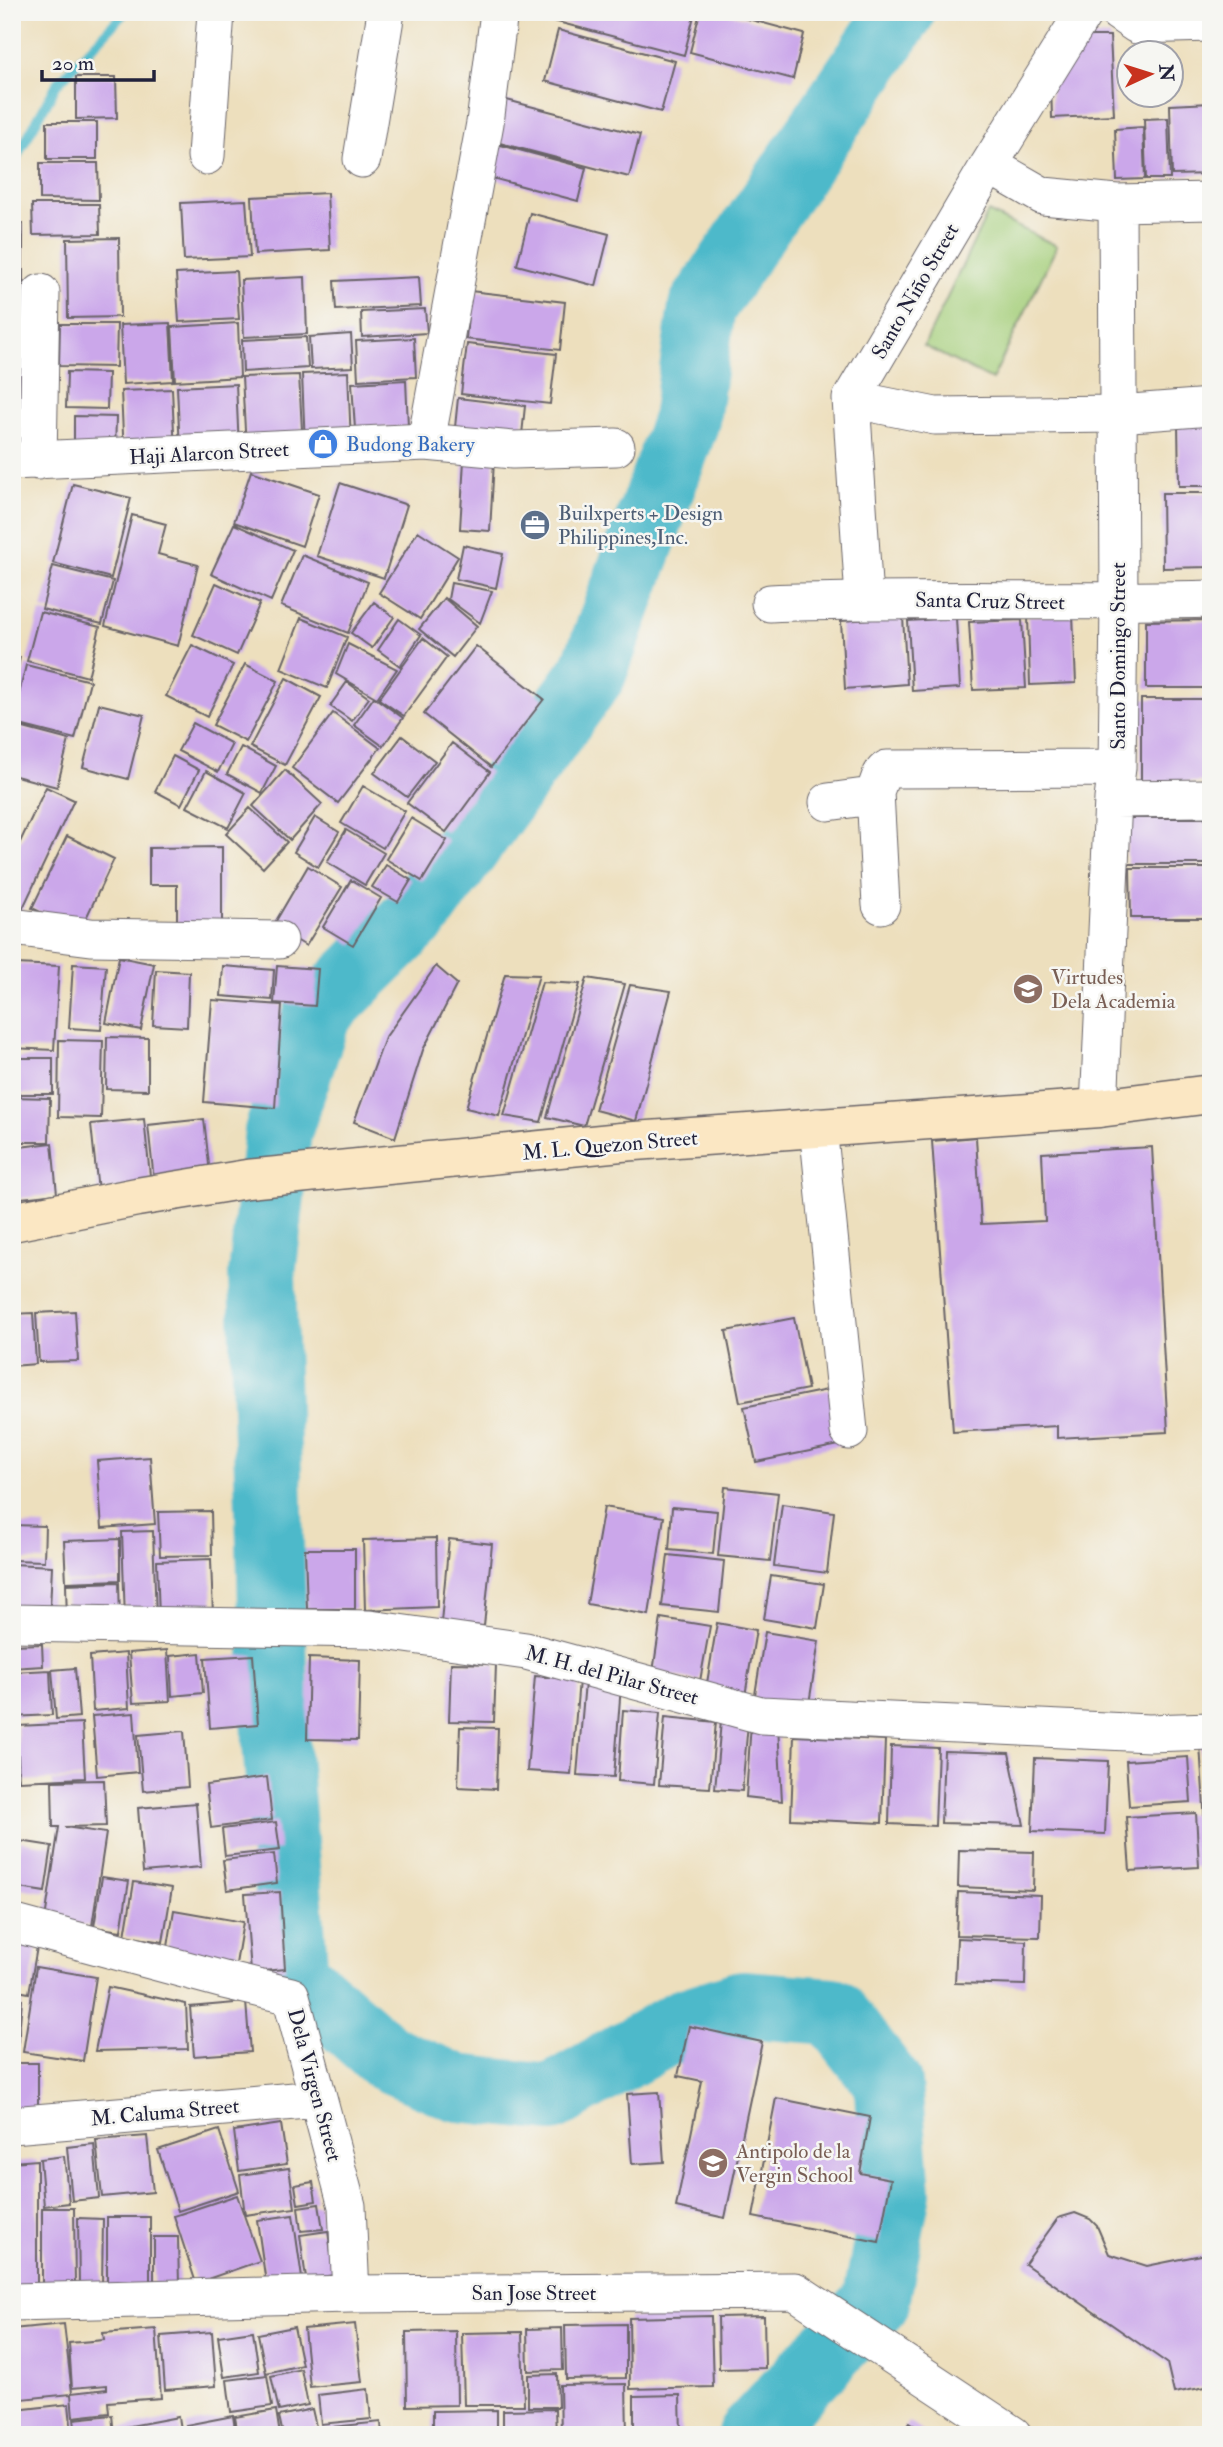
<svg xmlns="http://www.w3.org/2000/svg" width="1223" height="2447" font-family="'IM FELL Double Pica',serif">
<rect width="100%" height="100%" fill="#f6f6f2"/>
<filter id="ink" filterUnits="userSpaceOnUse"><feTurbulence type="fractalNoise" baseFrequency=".0143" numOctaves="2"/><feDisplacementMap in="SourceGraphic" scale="14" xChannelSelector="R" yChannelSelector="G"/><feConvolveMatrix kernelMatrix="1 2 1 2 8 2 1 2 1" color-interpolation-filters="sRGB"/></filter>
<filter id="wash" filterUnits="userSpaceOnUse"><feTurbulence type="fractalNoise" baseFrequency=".00686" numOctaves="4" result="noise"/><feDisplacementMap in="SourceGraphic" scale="28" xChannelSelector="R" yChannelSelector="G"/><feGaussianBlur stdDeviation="1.57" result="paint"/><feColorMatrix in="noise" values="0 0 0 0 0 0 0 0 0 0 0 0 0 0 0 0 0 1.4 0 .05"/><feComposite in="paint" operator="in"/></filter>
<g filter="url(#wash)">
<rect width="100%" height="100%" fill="#eddfbd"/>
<!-- green -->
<path fill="#a6cf7b" stroke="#64785b" stroke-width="2" d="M988,212l69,34 -65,134 -68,-34z"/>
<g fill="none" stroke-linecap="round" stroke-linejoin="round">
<!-- stream -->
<path stroke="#4db9ca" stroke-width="10" d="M12,165l45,-81 68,-72"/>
<!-- river -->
<path stroke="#4db9ca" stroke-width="68" d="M751,2435l125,-133 21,-110 -9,-109 -56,-72 -90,-7 -60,19 -131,75 -93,-10 -71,-30 -92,-82 -19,-233 -14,-468 16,-143 40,-119 101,-100 174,-240 93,-253 16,-113 199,-295"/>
</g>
<g id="blocks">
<!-- building -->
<path fill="#cba7ea" d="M548,12h147l-11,43 -138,-36z
M700,12h22l82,22 -11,45 -103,-27z
M558,30l117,31 -14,51 -116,-31z
M1085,36h25l4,79 -62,3 -1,-35z
M76,77h40l1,41 -41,1z
M503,99l137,36 -11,42 -137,-36z
M1211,103v71l-39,1 -2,-70z
M1168,118l2,61h-24l-2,-60z
M47,122h50v37h-50z
M1143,127l2,52 -28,1 -2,-51z
M489,142l97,26 -8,33 -97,-26z
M40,163h58l1,37 -59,-1z
M327,193l3,57 -75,4 -3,-57z
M246,200l4,57 -66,3 -3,-57z
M32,204h67l1,30 -67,1z
M530,213l79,21 -13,52 -79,-21z
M12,224h11v63h-11z
M119,238l1,79 -52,1 -1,-79z
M236,271l3,48 -60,3 -3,-48z
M305,277l2,57 -63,3 -3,-57z
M419,277l2,29 -85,4 -2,-29z
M470,291l95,11 -5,48 -94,-11z
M12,292h13v26h-13z
M425,309l2,24 -65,4 -1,-25z
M170,323l3,58 -50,3 -3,-59z
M238,323l2,54 -65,4 -3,-54z
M60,324h57l-1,43 -57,-1z
M12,325h15v103h-15z
M351,334l2,33 -42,2 -2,-32z
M306,337l2,31 -65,4 -1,-32z
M414,338l2,39 -58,3 -2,-39z
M467,344l89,10 -6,50 -89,-10z
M67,372l41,1 -1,36 -41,-1z
M348,372l3,71 -46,2 -3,-71z
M299,375l3,55 -56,17 -4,-70z
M406,380l2,47 -53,2 -3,-46z
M236,384l3,64 -59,2 -3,-63z
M172,389l3,64 -51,3 -3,-65z
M458,398l67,8 -4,38 -67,-7z
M74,416l42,1 -1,36 -41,-1z
M1211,422v64h-32l-1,-63z
M464,460l30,1 -4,70 -30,-2z
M251,471l68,23 -17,52 -68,-24z
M340,483l67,22 -23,73 -67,-22z
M73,484l58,14 -20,80 -58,-15z
M12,485h5l-3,44h-2z
M1162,493h49v74l-48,1z
M132,515l34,9 -8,30 40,11 -20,81 -73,-20z
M234,524l59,26 -22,51 -60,-27z
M418,531l40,26 -38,62 -41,-26z
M463,545l40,9 -7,34 -40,-9z
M302,555l66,27 -20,51 -67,-27z
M53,566l60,15 -11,43 -60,-15z
M216,583l44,20 -23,52 -44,-20z
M451,583l41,8 -12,32 -32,-24z
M444,598l33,28 -24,31 -34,-28z
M374,602l20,15 -22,31 -21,-15z
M40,612l60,15 -12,50 -61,-16z
M1073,615l3,68 -46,2 -2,-69z
M903,617l4,67 -62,5 -4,-68z
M301,618l46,19 -20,51 -46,-19z
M956,618l4,70 -48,3 -4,-70z
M399,619l22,16 -21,31 -22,-16z
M1022,620l4,68 -53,2 -4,-68z
M1211,620v68h-65v-67z
M423,638l24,19 -43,59 -25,-17z
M348,644l49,25 -20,29 -41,-24z
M192,645l41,20 -26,52 -41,-21z
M476,646l68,53 -53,68 -67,-53z
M12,655l8,2 -7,33h-1z
M245,664l33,17 -32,61 -33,-17z
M26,665l64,16 -15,58 -63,-16z
M286,678l35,19 -36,68 -35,-18z
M347,682l22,16 -17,23 -22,-15z
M374,697l29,21 -20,28 -29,-21z
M1141,699h70v83h-70z
M99,704l45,11 -16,64 -45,-12z
M333,713l47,35 -42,55 -46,-35z
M193,723l39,21 -14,28 -40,-21z
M12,725l57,15 -12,47 -45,-12z
M402,736l33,25 -28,36 -33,-24z
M452,743l38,29 -44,60 -39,-29z
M241,747l35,19 -14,27 -35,-19z
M173,756l26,14 -18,35 -26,-14z
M285,770l37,34 -32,36 -37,-34z
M206,771l40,22 -18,35 -41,-21z
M363,786l42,25 -22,37 -42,-25z
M46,787l28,13 -52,110 -10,-5v-46z
M250,808l37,34 -24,26 -37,-34z
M315,817l24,15 -21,35 -24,-15z
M411,818l36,22 -25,41 -36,-22z
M1127,818h84v46h-84z
M346,830l38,23 -19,32 -38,-23z
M67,836l47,23 -34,72 -48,-23z
M222,847v84h-45v-46h-28v-37z
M386,865l25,15 -13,22 -26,-15z
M308,866l34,21 -36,59 -33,-20z
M1130,868h77l1,50h-77z
M351,880l30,18 -28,47 -30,-18z
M119,957l35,7 -13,66 -35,-7z
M16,964l43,2 -5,84 -42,-2z
M73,964l33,2 -5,64 -32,-2z
M223,966l51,4 -2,30 -51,-4z
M277,966l41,3 -3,37 -41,-3z
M436,966l21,18 -34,66 -28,88 -41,-16 31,-84z
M156,970l33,2 -2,55 -34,-2z
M505,974l34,1 -40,141 -33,-8z
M587,978l38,6 -41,142 -37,-9z
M542,982l38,2 -39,138 -37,-6z
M630,985l41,6 -35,130 -41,-11z
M212,1000l70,5 -7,103 -71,-6z
M107,1037l41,1v52l-42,-1z
M59,1040l44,1 -2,77 -43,-1z
M13,1058h40v36h-41z
M12,1097l38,1 -1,44h-37z
M144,1119l7,66 -53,6 -7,-67z
M204,1119l6,55 -56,6 -6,-55z
M976,1137l5,87 64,-3 -3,-68 110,-6 16,285 -111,6v-12l-104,6 -21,-291z
M52,1143l5,51 -45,5v-51z
M75,1311l3,50 -39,1 -3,-49z
M33,1313l3,51 -24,2v-52z
M794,1318l14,71 -68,13 -14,-71z
M837,1388l12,55 -93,19 -12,-55z
M150,1457l5,67 -53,4 -5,-67z
M725,1487l53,6 -8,68 -52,-5z
M782,1504l52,8 -7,61 -53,-7z
M604,1507l60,10 -15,98 -62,-11z
M672,1507l45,4 -4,43 -44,-4z
M211,1511l1,44 -52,1 -2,-44z
M12,1525l33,1 -1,35 -32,-1z
M153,1531l3,88 -31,1 -3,-88z
M436,1538l1,69 -72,3 -2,-70z
M120,1539v41l-54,2 -2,-41z
M449,1539l43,5 -8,82 -43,-4z
M305,1549h50v60h-48z
M668,1555l56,6 -5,51 -57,-6z
M211,1559l2,57 -54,1 -2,-56z
M12,1564l40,2 -2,43 -38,-1z
M771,1576l53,8 -7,44 -53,-9z
M119,1582l1,38 -53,1 -1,-37z
M661,1618l49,8 -10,55 -47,-9z
M717,1623l39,7 -11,66 -39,-7z
M765,1632l54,9 -11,69 -54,-9z
M42,1644l1,22 -31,2v-23z
M167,1650l3,51 -37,2 -4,-50z
M126,1653l3,55 -36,3 -3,-55z
M200,1653l3,40 -31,3 -2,-40z
M253,1655l5,69 -48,4 -5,-70z
M309,1658l51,2 -2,80 -51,-1z
M451,1663l45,1 -2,58 -45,-1z
M75,1668l4,49 -23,2 -4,-49z
M50,1670l2,45 -40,2v-45z
M535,1676l44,4 -8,94 -44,-3z
M585,1682l36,3 -7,92 -37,-2z
M623,1710l37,3 -6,71 -36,-3z
M134,1713l4,59 -41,4 -5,-60z
M665,1717l51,5 -6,66 -51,-3z
M721,1721l27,2 -6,68 -27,-2z
M82,1723l3,55 -66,3 -2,-55z
M751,1723l27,3 4,75 -36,-4z
M460,1727l38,1 -2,61 -38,-2z
M184,1731l4,56 -45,4 -5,-56z
M794,1736l91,4 -3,83 -91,-4z
M1211,1743v113l-4,1 -7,-113z
M891,1746l47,2 -3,78 -46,-2z
M944,1751l65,2 15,72 -83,-2z
M1188,1757l3,45 -62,4 -3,-45z
M1035,1758l73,3 -3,73 -73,-3z
M267,1777l5,43 -61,8 -5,-43z
M104,1780l2,46 -41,1 41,6 -14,93 -47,-7 14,-92h-6l-1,-46z
M196,1803l5,64 -58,5 -5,-64z
M1196,1813l3,54 -69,4 -4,-54z
M276,1822l4,28 -55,6 -3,-27z
M20,1841l32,5 -7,46 -32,-5z
M959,1850l75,2 -1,38 -75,-3z
M274,1854l3,29 -50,7 -4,-30z
M102,1877l27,4 -8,50 -27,-4z
M134,1882l38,6 -9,54 -38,-6z
M280,1892l5,77 -34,3 -6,-78z
M958,1892l83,3 -1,42 -84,-2z
M174,1910l69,12 -8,48 -69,-11z
M12,1938l26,3 -9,52 -17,-3z
M957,1938l69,3 -1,44 -70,-2z
M36,1967l60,10 -13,84 -60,-9z
M108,1987l78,17 2,45 -93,2z
M12,1999l10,1 -4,46 -6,-1z
M246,2002l4,50 -56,4 -4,-49z
M689,2026l73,16 -37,176 -49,-11 26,-126 -24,-5z
M12,2063h26v51h-26z
M659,2092l5,70 -32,2 -5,-70z
M776,2098l94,19 -10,56 31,6 -12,63 -126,-25z
M281,2124l6,40 -48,7 -5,-40z
M219,2130l20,61 -61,20 -20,-61z
M147,2136l6,56 -51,5 -6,-57z
M94,2144l5,54 -27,3 -5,-54z
M64,2156l5,47 -25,3 -4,-47z
M37,2160v132h-25v-130z
M289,2168l6,40 -50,7 -5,-40z
M313,2182l3,19 -18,3 -3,-19z
M237,2195l23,66 -64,22 -22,-67z
M319,2204l4,25 -22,2 -3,-24z
M42,2208h32l1,77h-33z
M1075,2213l15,6 7,7 12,28 38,12 64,-13v133l-37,7 -7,-30 -142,-99 33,-46z
M293,2215l9,63 -36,5 -9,-63z
M107,2217h43v71h-43z
M78,2218l25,1 -1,67h-23z
M328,2231l6,44 -28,4 -6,-44z
M154,2237h24l1,49h-25z
M711,2316l2,71 -83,2 -1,-71z
M764,2316l1,52 -46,1 -1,-52z
M64,2324l8,69 35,-4v-4l-35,3 -3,-45 35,-3 -1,-7 53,-4 5,69 -53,4 1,11 -36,4 -2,-23 -59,6v-71z
M355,2324l7,58 -52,5 -6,-58z
M626,2324v54l-60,1 -1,-54z
M294,2327l8,38 -36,8 -8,-39z
M562,2328l1,42 -35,1 -1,-42z
M253,2331l6,41 -35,5 -6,-41z
M456,2331l1,74 -50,1 -1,-74z
M212,2332l4,54 -51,4 -4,-54z
M522,2332l2,73h-60l-2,-72z
M301,2369l7,36 -29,6 -8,-35z
M557,2374l1,33h-30v-32z
M267,2375l5,31 -41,6 -4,-32z
M626,2384l1,51h-66l-1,-50z
M368,2389l3,30 -50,5 -3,-29z
M680,2395l1,40h-47v-39z
M69,2404l3,31h-54l-2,-25z
M312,2409l6,26h-35l-4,-19z
M555,2409l1,26h-53v-25z
M276,2410l4,25h-42l-3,-18z
M497,2410v25h-64v-24z
M112,2415l2,20h-38l-2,-16z
M233,2416l3,19h-48l-2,-10z
M178,2417l3,18h-59l-2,-7z
M381,2422l1,13h-59v-7z
M909,2422l19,13h-28z"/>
</g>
</g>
<g filter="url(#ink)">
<use href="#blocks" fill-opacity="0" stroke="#696468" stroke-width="2"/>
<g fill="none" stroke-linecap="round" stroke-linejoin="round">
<!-- street casing -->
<g stroke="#696468" stroke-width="39">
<path id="street" d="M1118,12l19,13 74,-2
M206,156l10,-144
M362,159l24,-147
M989,165l54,31 74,7 94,-2
M851,399l84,17 183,-2 93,-7
M426,442l59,-319 14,-111
M12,461l414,-19 87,8 103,-3
M38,461l3,-168
M864,599l-13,-200 138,-234 95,-153
M770,603c147,-5 294,0 441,-4
M875,792l6,113
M1113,799l98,-1
M828,802l44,-6c7,-8 6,-22 15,-27l230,-1
M12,927l79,10 188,3
M1099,1108l14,-309 4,-31 2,-166 -2,-399
M818,1127l31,304
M12,1623l358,6 156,22 235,64 388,18 62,-2
M12,1923l212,57 67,16 56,210 4,88
M12,2125l306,-26
M12,2302l339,-8 444,-3 218,144"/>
</g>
<!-- secondary casing -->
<g stroke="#696468" stroke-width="41">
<path id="secondary" d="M12,1222l125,-25 110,-18 374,-37 478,-34 112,-14"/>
</g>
<!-- street -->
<use href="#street" stroke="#fff" stroke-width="37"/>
<!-- secondary -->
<use href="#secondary" stroke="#fbe7c3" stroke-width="38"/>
</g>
</g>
<!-- icons -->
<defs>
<g id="shop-disc" transform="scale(1.575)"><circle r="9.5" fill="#3f7fe0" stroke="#f6f6f2"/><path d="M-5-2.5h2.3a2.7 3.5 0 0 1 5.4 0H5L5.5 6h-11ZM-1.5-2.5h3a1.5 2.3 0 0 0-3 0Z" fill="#fff"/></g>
<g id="office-disc" transform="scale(1.575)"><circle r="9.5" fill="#5c6f8a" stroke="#f6f6f2"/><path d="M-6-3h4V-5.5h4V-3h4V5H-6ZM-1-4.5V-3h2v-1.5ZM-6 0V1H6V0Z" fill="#fff"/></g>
<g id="school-disc" transform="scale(1.575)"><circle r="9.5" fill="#8d6e63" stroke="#f6f6f2"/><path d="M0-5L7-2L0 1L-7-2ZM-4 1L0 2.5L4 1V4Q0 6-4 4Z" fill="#fff"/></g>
</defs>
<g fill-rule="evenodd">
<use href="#shop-disc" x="323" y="444"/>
<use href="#office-disc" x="535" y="525"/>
<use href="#school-disc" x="1028" y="989"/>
<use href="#school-disc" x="713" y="2163"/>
</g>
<g text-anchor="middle" stroke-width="5" stroke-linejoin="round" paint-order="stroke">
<!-- street labels -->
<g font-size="21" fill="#22223b" stroke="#f6f6f2">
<text transform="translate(915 291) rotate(-60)" y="7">Santo Niño Street</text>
<text transform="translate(209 453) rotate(-3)" y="7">Haji Alarcon Street</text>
<text transform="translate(990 601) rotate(1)" y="7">Santa Cruz Street</text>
<text transform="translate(1118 656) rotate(-90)" y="7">Santo Domingo Street</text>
<text transform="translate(610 1145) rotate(-5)" y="7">M. L. Quezon Street</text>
<text transform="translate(612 1675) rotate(15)" y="7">M. H. del Pilar Street</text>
<text transform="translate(315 2085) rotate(75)" y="7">Dela Virgen Street</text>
<text transform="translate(165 2112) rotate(-5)" y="7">M. Caluma Street</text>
<text x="534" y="2300">San Jose Street</text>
</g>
<!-- shop labels -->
<g font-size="21" fill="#366cbe" stroke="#f6f6f2" text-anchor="start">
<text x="346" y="451">Budong Bakery</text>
</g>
<!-- service labels -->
<g font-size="21" fill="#4e5e75" stroke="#f6f6f2" text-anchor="start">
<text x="558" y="520">Builxperts + Design<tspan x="558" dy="24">Philippines,Inc.</tspan></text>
</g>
<!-- education labels -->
<g font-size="21" fill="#785e54" stroke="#f6f6f2" text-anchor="start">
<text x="1051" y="984">Virtudes<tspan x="1051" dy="24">Dela Academia</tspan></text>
<text x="736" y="2158">Antipolo de la<tspan x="736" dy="24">Vergin School</tspan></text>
</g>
</g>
<!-- margin -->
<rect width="1223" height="2447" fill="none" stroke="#f6f6f2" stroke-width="42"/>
<!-- north arrow -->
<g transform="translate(1150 74) rotate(86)"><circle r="33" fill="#f6f6f2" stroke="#a1a1a9" stroke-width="2"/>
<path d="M0-5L12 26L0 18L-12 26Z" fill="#c8321e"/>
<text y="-10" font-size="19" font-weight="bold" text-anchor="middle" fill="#22223b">N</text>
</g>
<!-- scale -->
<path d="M42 70v10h112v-10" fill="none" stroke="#22223b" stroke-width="3.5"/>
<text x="52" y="70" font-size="21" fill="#22223b" stroke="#f6f6f2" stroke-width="5" paint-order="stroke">20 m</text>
</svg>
